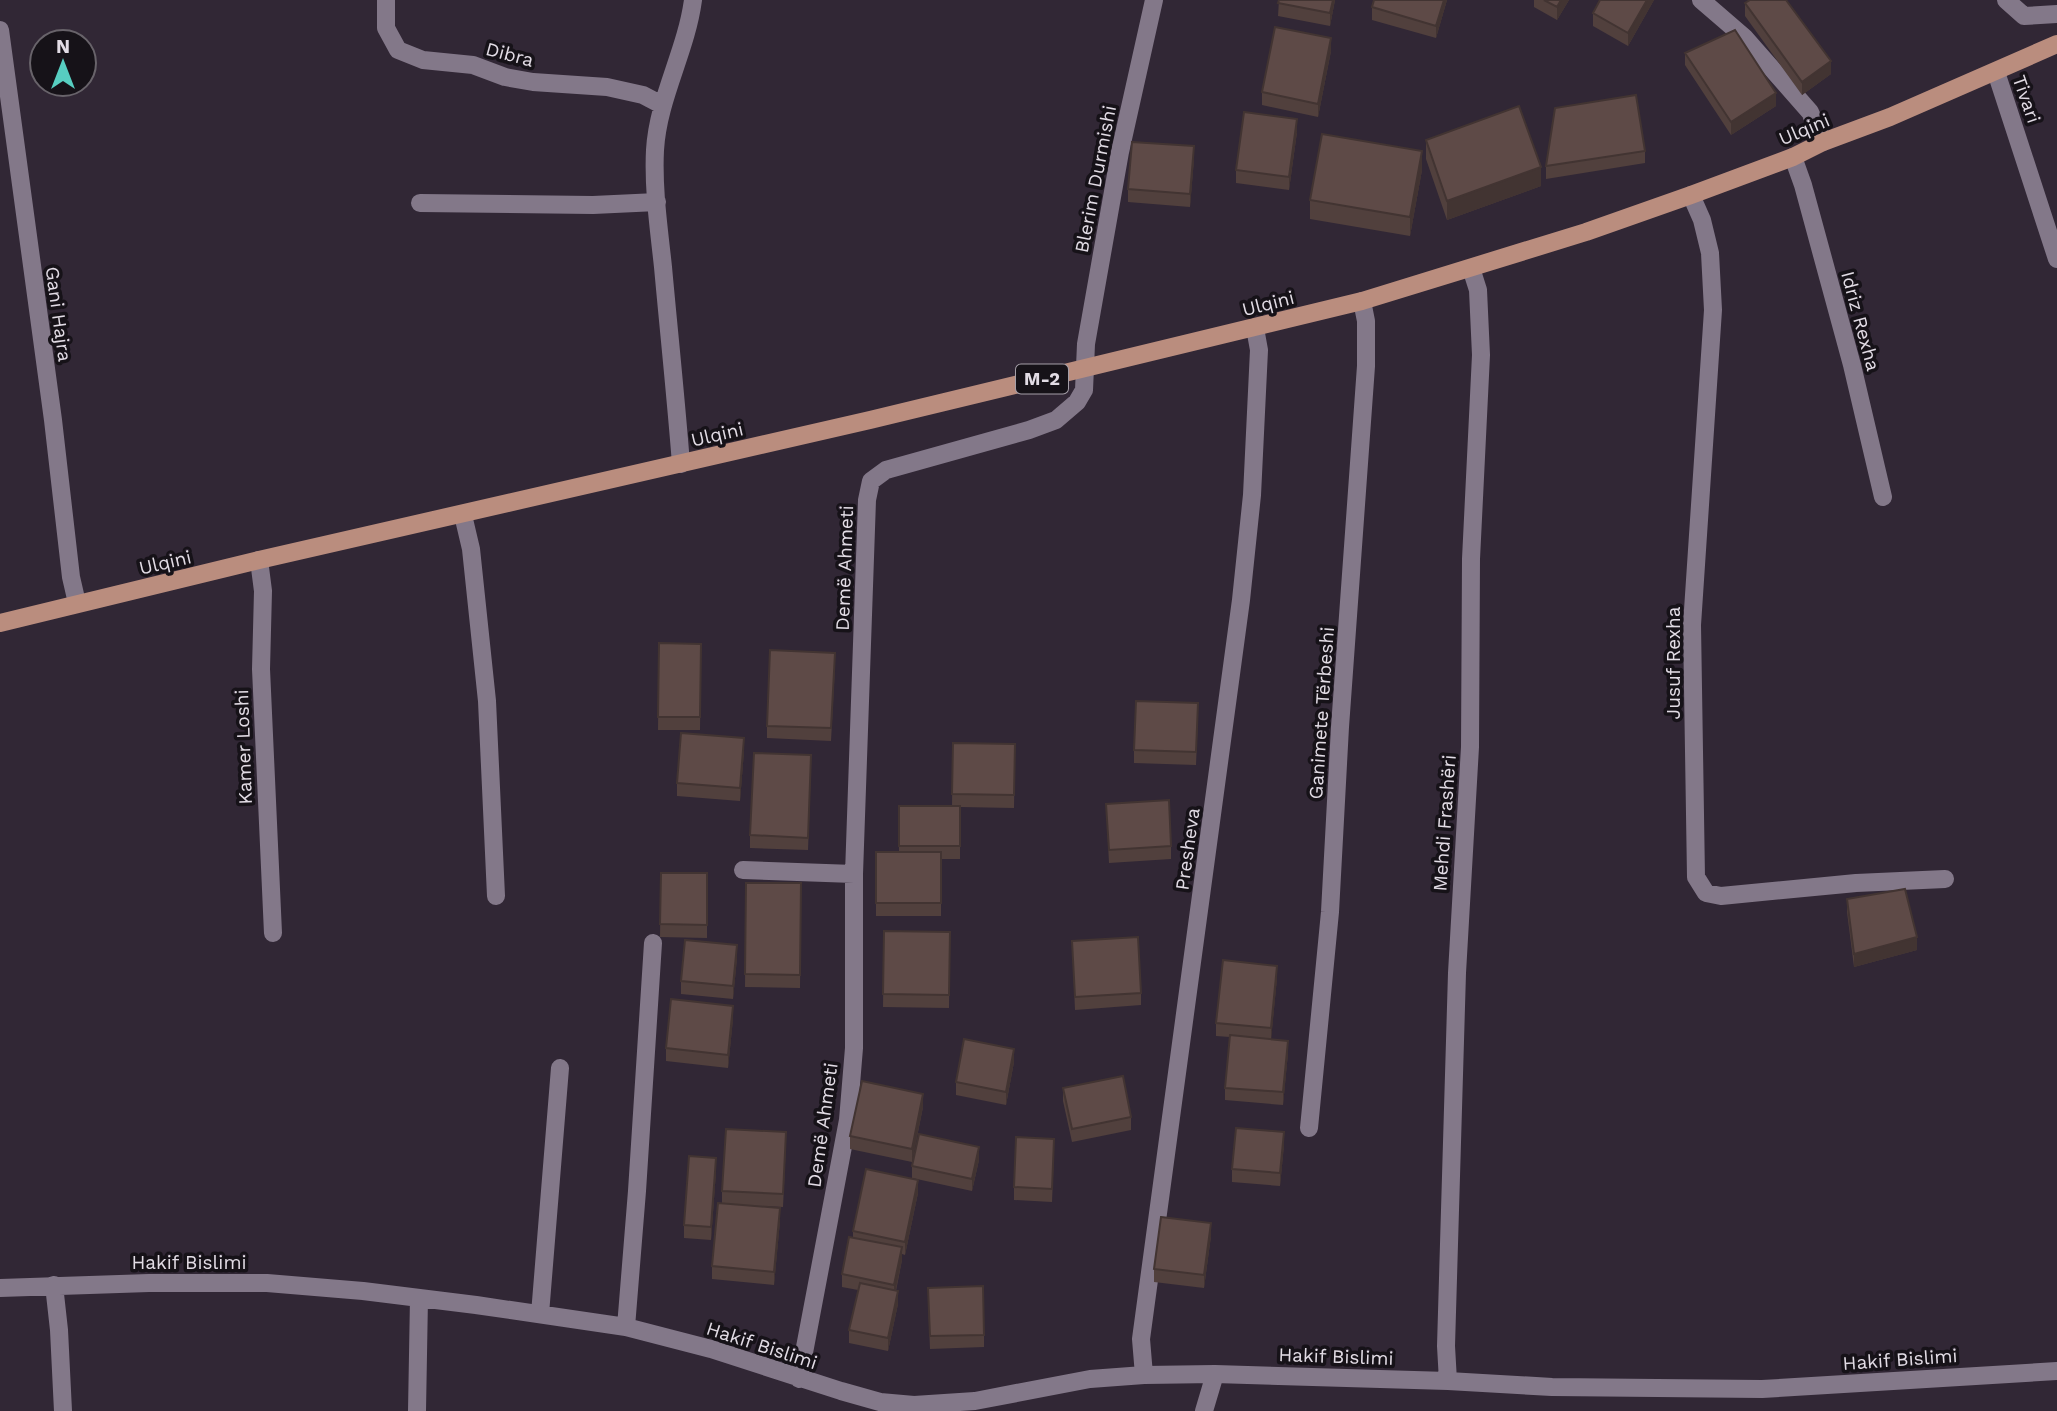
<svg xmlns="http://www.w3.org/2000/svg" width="2057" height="1411" font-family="'Work Sans',sans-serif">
<rect width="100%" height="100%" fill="#312735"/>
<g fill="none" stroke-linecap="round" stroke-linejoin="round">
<!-- street -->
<path stroke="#837889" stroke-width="18" d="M386,0v28l12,22 25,10 50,5 32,12 28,5 74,5 36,8 19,10
M1701,0l43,37 66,75 13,30
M2006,0l18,16 33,-2
M0,30l53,390 18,157 6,26
M1996,72l61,187
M1793,157l10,28 49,180 31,132
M1691,195l11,25 8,33 3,57 -21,315 4,252 10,16 15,3 135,-13 89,-4
M420,203l173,2 64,-3
M681,464c-5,-65 -12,-131 -18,-197 -4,-38 -10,-78 -8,-117 3,-52 31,-98 38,-150
M463,515l8,34 16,152 9,195
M259,560l4,31 -2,78 12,264
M743,870l111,4
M1309,1128l21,-216 10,-185 26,-361v-45l-4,-20
M54,1285l5,45 4,81
M0,1288l149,-5h118l96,8 113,14 150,22 85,22 130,42 39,11 34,3 61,-4 115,-22 54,-4 71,-1 233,7 104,6 210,2 295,-18
M540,1314l20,-246
M626,1327l11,-136 16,-248
M1144,1375l-3,-36 100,-739 11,-105 7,-145 -4,-22
M799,1379l49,-259 6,-72v-174l13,-374 4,-19 15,-11 143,-40 27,-10 21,-18 7,-12 2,-46 34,-192 34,-152
M1448,1381l-2,-35 11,-373 13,-226 1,-188 10,-204 -3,-65 -7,-22
M417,1411l2,-113
M1204,1411l11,-37"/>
<!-- primary -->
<path stroke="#ba8d7e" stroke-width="18" d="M0,623l259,-63 611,-140 492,-119 224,-69 105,-37 102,-38 30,-15 67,-25 167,-73"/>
</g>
<!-- wall -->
<path fill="#51403d" d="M1279,0h56l-5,26 -52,-10z
M1447,0l-11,38 -64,-18v-13z
M1534,0h35l-12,20 -23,-13z
M1600,0h54l-26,46 -35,-20v-13z
M1745,3l86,71 -29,21 -57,-79z
M1331,51l-13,66 -56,-12v-13z
M1685,53l91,53 -45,29 -46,-70z
M1297,132l-8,58 -53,-7v-13z
M1426,140l115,46 -94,34 -21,-61z
M1645,151v12l-99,16v-13z
M1194,159l-4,48 -62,-5v-13z
M1422,170l-12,66 -100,-17v-19z
M659,643l42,1 -1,86h-42z
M835,666l-4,75 -64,-3v-12z
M1198,716l-2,49 -62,-2v-13z
M953,743l62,1 -1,64 -54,-1v52h-19v57h-65v-64h23v-46h53z
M744,751l-4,50 -63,-5v-13z
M811,768l-3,82 -58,-2v-13z
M1106,804l65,42v13l-62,4z
M661,873h46v65l-47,-1z
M746,883h55l-1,105 -55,-1z
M1847,899l70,51 -63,17 -7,-55z
M884,931l66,1 -1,76 -66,-1z
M1072,941l69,52v12l-66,5z
M737,958l-4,41 -52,-5v-13z
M1277,978l-6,61 17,14 -5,52 -58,-5v-12l5,-51 -14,-1v-13z
M733,1019l-5,49 -62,-7v-13z
M1014,1062l-8,43 -50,-10v-13z
M1063,1088l68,29v13l-59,12 -9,-41z
M923,1107l-11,55 -62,-13v-13z
M786,1144l-3,63 -44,-2 41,16 -6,64 -62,-6v-13l10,-63v-12z
M1284,1145l-4,41 -48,-4v-13z
M1054,1152l-2,50 -38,-2v-13z
M979,1160l-7,31 -60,-13v-12z
M716,1171l-5,69 -27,-2v-13z
M918,1193l-13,62 -3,-1v6l-6,31 2,13 -10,47 -39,-8v-13l9,-40 -16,-3v-13l11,-37v-6z
M1211,1236l-7,52 -50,-6v-13z
M928,1301l56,34v12l-54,2z"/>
<!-- shaded-wall -->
<path fill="#423432" d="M1333,0h2l-5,26v-13z
M1444,0h3l-11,38v-12z
M1561,0h8l-12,20v-13z
M1647,0h7l-26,46v-13z
M1331,38v13l-13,66v-13z
M1831,61v13l-29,21v-13z
M1776,93v13l-45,29v-13z
M1297,119v13l-8,58v-13z
M1194,146v13l-4,48v-13z
M1422,151v19l-12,66v-19z
M1541,167v19l-94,34v-19z
M744,738v13l-4,50v-13z
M1917,937v13l-63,17v-13z
M737,945v13l-4,41v-13z
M1277,966v12l-6,63v-13z
M733,1006v13l-5,49v-13z
M1288,1041v12l-5,52v-13z
M1014,1049v13l-8,43v-13z
M923,1094v13l-11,55v-13z
M1284,1132v13l-4,41v-13z
M979,1147v13l-7,31v-12z
M716,1158v13l-5,69v-13z
M918,1180v13l-13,62v-13z
M780,1208v13l-6,64v-13z
M1211,1223v13l-7,52v-13z
M902,1247v13l-8,38v-13z
M898,1291v13l-10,47v-13z"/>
<!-- building -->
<path fill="#5e4a47" stroke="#423432" stroke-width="2" d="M1279,0h54l-3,13 -52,-10z
M1374,0h70l-8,26 -64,-19z
M1544,0h17l-4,7z
M1600,0h47l-19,33 -35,-20z
M1750,0h36l45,61 -29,21 -57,-79z
M1275,27l56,11 -13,66 -56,-12z
M1735,30l41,63 -45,29 -46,-69z
M1636,95l9,56 -99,15 9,-58z
M1519,106l22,61 -94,34 -21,-61z
M1244,112l53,7 -8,58 -53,-7z
M1322,134l100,17 -12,66 -100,-17z
M1132,142l62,4 -4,48 -62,-5z
M659,643l42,1 -1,73h-42z
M770,650l65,3 -4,75 -64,-2z
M1136,701l62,2 -2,49 -62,-2z
M681,733l63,5 -4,50 -63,-5z
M953,743l62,1 -1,51 -62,-1z
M754,753l57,2 -3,83 -58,-3z
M1169,800l2,46 -62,4 -3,-46z
M899,806h61v40h-61z
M876,852h65v51h-65z
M661,873h46v52l-47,-1z
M746,883h55l-1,92 -55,-1z
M1905,889l12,48 -63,17 -7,-55z
M884,931l66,1 -1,63 -66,-1z
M1138,937l3,56 -66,4 -3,-56z
M685,940l52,5 -4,41 -52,-5z
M1223,960l54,6 -6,62 -55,-5z
M671,999l62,7 -5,49 -62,-7z
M1230,1035l58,6 -5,51 -58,-4z
M964,1039l50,10 -8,43 -50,-10z
M1123,1076l8,41 -59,12 -9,-41z
M862,1081l61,13 -11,55 -62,-13z
M1236,1128l48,4 -4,41 -48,-4z
M726,1129l60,3 -3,62 -61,-3z
M919,1134l60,13 -7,32 -60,-13z
M1016,1137l38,2 -2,50 -38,-2z
M689,1156l27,2 -5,69 -27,-2z
M866,1169l52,11 -13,62 -52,-11z
M718,1203l62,5 -6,64 -62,-6z
M1161,1217l50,6 -7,52 -50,-6z
M849,1237l53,10 -8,38 -52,-11z
M860,1283l38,8 -10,47 -39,-8z
M983,1286l1,49 -54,1 -2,-48z"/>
<g text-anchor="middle" stroke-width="7" stroke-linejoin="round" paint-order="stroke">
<!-- shield labels -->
<rect fill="#161218" stroke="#a59fa8" stroke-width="2" x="1016" y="364.5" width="52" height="29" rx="5"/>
<g font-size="18" font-weight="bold" fill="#e2dce5">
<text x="1042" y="385">M-2</text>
</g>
<!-- street labels -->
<g font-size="19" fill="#e2dce5" stroke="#161218">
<text transform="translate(510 54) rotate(15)" y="7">Dibra</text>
<text transform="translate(2027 99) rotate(71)" y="7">Tivari</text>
<text transform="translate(1804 129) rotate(-23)" y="7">Ulqini</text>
<text transform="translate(1095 179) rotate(-79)" y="7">Blerim Durmishi</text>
<text transform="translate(1268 303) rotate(-14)" y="7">Ulqini</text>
<text transform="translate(59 314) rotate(82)" y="7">Gani Hajra</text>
<text transform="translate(1861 321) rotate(75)" y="7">Idriz Rexha</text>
<text transform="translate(717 434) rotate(-13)" y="7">Ulqini</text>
<text transform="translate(165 562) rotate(-13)" y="7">Ulqini</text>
<text transform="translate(844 568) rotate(-88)" y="7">Demë Ahmeti</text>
<text transform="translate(1673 663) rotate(-90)" y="7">Jusuf Rexha</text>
<text transform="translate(1321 713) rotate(-86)" y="7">Ganimete Tërbeshi</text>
<text transform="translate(243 747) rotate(-92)" y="7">Kamer Loshi</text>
<text transform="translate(1444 823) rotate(-86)" y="7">Mehdi Frashëri</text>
<text transform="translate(1187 849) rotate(-82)" y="7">Presheva</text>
<text transform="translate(822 1125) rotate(-82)" y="7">Demë Ahmeti</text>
<text x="189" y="1269">Hakif Bislimi</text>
<text transform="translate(762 1345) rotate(18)" y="7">Hakif Bislimi</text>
<text transform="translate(1336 1356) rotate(2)" y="7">Hakif Bislimi</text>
<text transform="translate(1900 1359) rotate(-4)" y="7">Hakif Bislimi</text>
</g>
</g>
<!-- north arrow -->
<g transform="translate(63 63)"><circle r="33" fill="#161218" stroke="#68636a" stroke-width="2"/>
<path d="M0-5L12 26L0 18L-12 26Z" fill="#57cec1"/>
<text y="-10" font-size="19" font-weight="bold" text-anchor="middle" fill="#e2dce5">N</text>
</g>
</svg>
